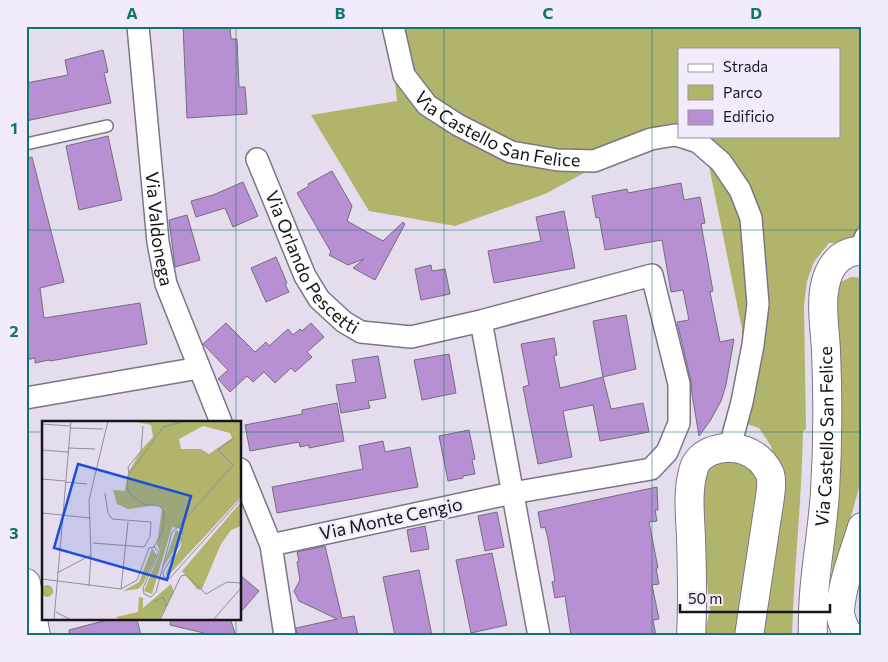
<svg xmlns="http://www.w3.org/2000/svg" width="888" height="662" font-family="Commissioner,sans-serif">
<rect width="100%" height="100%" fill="#e5ddee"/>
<!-- green -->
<path fill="#b1b56c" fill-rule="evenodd" d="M389,26h473v217h-33l-15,19 -7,19 -3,24 2,124 -3,2c-1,68 -9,136 -11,205h-36l22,-162 -7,-28 -12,-18 -18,-6 1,-93 -35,-173 -43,-26 -119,64 -90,32 -86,-15 -58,-96 86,-14zM679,49h160v87h-160z
M851,277l11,1v199l-31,111 11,-192 -8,-47 -3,-47 8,-19z
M716,459l22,1 17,9 7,32 -23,135h-35l6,-26 -13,-118 4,-19z"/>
<!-- building -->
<path fill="#b78fd3" stroke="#756d7b" d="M183,26h47l1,13h6l2,48h6l2,27 -60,4z
M103,50l5,22 -4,1 7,30 -85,18v-38l42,-8 -3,-15z
M108,136l14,64 -43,10 -13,-64z
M32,157l32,125 -24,6 4,30 96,-15 7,41 -97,17 -1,-1 -14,3v-5l-9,2v-202z
M332,171l20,35 -5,15 36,20 20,-19 2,2 -30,56 -22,-12 11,-9 -16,6 -19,-10 2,-3 -34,-59 12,-7 -1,-2z
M243,182l15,34 -25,11 -8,-19 -29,9 -5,-16 22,-6z
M681,183l3,17 16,-3 5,26 -4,1 12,67 -3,1 10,50 14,-3 -8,46 -5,16 -11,20 -11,15 -7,-42 -1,-13 -14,-59 12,-2 -6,-30 -12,2 -9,-52 -57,10 -6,-33 -3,1 -4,-22 35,-7 1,4z
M564,211l11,57 -81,15 -6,-32 53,-10 -5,-24z
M187,215l13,45 -25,7 -6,-47z
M276,257l11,26 -2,1 4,8 -23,10 -15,-34z
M431,265l1,6 13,-2 5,25 -29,6 -6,-31z
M626,315l10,54 -33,8 -10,-56z
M226,323l29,29 11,-10 3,4 19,-17 5,6 7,-6 2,2 9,-8 13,14 -17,15 5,5 -17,15 -4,-4 -16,15 -11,-11 -11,10 -6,-6 -17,16 -12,-13 10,-9 -25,-26z
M554,338l3,17 -3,1 6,32 43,-11 8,32 32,-6 6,29 -49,9 -7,-36 -30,6 9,46 -34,7 -15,-77 6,-2 -8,-41z
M449,354l7,39 -34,7 -8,-40z
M378,356l8,42 -18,3 2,7 -29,5 -5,-28 20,-3 -4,-22z
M337,403l7,38 -35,7v-3l-9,2 -1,-5 -49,9 -5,-26 57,-11v-4z
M469,430l6,29 -3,1 3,14 -12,2v2l-15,3 -9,-45z
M383,441l2,11 25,-5 8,40 -141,26 -5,-26 91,-18 -4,-23z
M657,487l1,23h-3l2,11 -8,1 9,46h-2l3,16 -7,1 7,34 -6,1 3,16h-85l-6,-40 -10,2 -3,-16 3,-1 -7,-42 -3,-12 -4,1 -3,-16z
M497,512l7,35 -19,4 -7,-35z
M425,526l4,23 -18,3 -4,-22z
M325,546l17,72 12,-2 4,20h-61l-1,-8 41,-9 -38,-18 -5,-10 6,-11 -3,-18 2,-1 -2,-9z
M492,553l15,72 -36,8 -15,-73z
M419,570l13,66h-37l-12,-59z
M240,575l19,16 -19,22z
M115,618h20l3,5 3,13h-71l-1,-6z
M171,618h59l6,18h-31l-1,-3 -34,-8z"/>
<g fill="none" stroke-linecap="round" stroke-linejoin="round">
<!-- lane casing -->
<g stroke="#7d7585" stroke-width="14">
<path id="lane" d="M26,144l81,-18
M854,250l8,-17"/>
</g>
<!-- street casing -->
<g stroke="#7d7585" stroke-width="24">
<g id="street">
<path id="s1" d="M138,26l20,216 8,42 55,138"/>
<path id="s2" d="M393,26l11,49 23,30 31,20 53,27 47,8 36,1 57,-22 24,-4 4,1"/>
<path d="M680,136l18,6 23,20 19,28 11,28 7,86 -5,41 -11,57 -10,37 -4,8"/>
<path id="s3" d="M257,159l48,117 14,23 25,23 17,10 50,5 70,-16 171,-46 27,109v39l-12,29 -16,17 -139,24 -241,52"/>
<path d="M481,321l58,315"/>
<path d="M26,398l173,-30"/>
<path d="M240,469l31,76 14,91"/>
</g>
</g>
<!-- secondary casing -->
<g stroke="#7d7585" stroke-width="30">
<g id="secondary">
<path d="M26,583l10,53"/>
<path d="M691,636c2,-33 1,-66 0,-99 -1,-23 -4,-47 3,-69 2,-7 9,-13 15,-16 23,-10 50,-2 61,22 2,6 1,16 0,23l-21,139"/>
<path id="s4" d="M813,636c-2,-48 9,-97 12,-144 3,-48 3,-94 1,-141 -1,-24 -7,-53 2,-76 6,-15 17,-25 34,-24"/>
<path d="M850,636c-5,-5 -10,-18 -10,-25 2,-28 14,-58 22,-84"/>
</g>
</g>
<!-- lane -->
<use href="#lane" stroke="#fff" stroke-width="11"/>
<!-- street -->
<use href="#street" stroke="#fff" stroke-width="21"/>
<!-- secondary -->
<use href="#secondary" stroke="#fff" stroke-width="28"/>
</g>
<!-- grid -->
<path fill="none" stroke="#0f766e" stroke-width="1" stroke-opacity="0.55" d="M236,26v396M444,26v610M652,26v610M26,230h836M26,432h18M240,432h622M236,618v18"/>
<g text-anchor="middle" stroke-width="5" stroke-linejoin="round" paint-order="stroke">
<!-- street labels -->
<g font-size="18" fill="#17141a" stroke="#f3eafb">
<text dy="6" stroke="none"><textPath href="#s2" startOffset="164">Via Castello San Felice</textPath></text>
<text dy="6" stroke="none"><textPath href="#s1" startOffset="204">Via Valdonega</textPath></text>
<text dy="6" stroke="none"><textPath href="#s3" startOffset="119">Via Orlando Pescetti</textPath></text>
<text dy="6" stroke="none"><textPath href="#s4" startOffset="200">Via Castello San Felice</textPath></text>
<text transform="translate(391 519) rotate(-12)" y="6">Via Monte Cengio</text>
</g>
</g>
<!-- overview -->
<g transform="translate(42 421)">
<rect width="199" height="199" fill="#e5ddee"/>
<path d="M91,0h108v76l-74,80 -1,-4 15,-27 2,-17 -11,-2 -20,67 -8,-3 16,-39 -3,-8 5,-35 -4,-4 -30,4 -11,-5 -4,-14 12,1 3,-18 14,-24 11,-12 -2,-12zM161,5l27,7 2,5 -23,16 -8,-5h-20l-2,-10zM199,81v24l-10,4 -10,14 -19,45 -4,1 -16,-19zM134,109l5,3v6l-19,30zM110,127l5,7 -14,29 -5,5 -15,2 16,-9zM129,163l3,8 -15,28h-38l-5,-3 22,-5 1,-15 4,1v10zM-1 170a6 6 0 1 1 12 0a6 6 0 1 1-12 0Z" fill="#b1b56c" fill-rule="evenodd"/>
<path fill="none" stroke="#938d99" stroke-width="1" d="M0,3l28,2M28,7l33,1M26,27l27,1M0,29l26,2M87,52l-1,-6 13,-16 2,-25M0,58l23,2M23,61l22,2M0,92l48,5M136,106l55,-62 -15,-15 16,-12M51,122l51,4 6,-10 1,-15 -39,-3 -4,-6 -3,-20M112,126l9,-17 1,-19 -5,-5 -16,-2 -11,-8 -5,-8 1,-12 35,-49 23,-6M15,152l34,-18 -2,-55 19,-79M128,157l71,-79M0,158l79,10 16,-9 12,-32 5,-1 5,5 -16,36 1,6 7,3 5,-5 16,-60 6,-5 5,4 -2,11 -18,30 1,6h6M47,165l2,-31M79,168l7,-67M111,181l10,-5 4,9M14,191l15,8M12,199l17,-199M118,199l21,-44 5,-1 20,19 21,-12 14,1M171,199l28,-32"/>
<path fill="#1d4ed8" fill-opacity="0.15" stroke="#1d4ed8" stroke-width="2.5" d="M36,43l113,32 -24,84 -113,-32z"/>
<rect width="199" height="199" fill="none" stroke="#17141a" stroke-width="2.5"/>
</g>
<!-- border -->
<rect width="888" height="662" fill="none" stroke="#f3eafb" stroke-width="55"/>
<!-- legend -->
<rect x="678" y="48" width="162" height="90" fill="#f3eafb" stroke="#9b94a1"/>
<rect x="688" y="64" width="25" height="8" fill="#ffffff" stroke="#9b94a1"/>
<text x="723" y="72" font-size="15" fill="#17141a">Strada</text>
<rect x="688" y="85" width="25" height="15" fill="#b1b56c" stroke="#9b94a1"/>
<text x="723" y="98" font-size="15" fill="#17141a">Parco</text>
<rect x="688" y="110" width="25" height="15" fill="#b78fd3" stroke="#9b94a1"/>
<text x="723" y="122" font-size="15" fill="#17141a">Edificio</text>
<!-- scale -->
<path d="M680 604v8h150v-8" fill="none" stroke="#17141a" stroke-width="2.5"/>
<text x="688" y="604" font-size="15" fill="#17141a" stroke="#f3eafb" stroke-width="4" paint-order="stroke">50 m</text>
<rect x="28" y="28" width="832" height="606" fill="none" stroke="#0f766e" stroke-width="2"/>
<g font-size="16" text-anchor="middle" font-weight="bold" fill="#0f766e">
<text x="132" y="19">A</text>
<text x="340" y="19">B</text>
<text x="548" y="19">C</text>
<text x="756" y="19">D</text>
<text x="14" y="134">1</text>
<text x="14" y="337">2</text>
<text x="14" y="539">3</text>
</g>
</svg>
